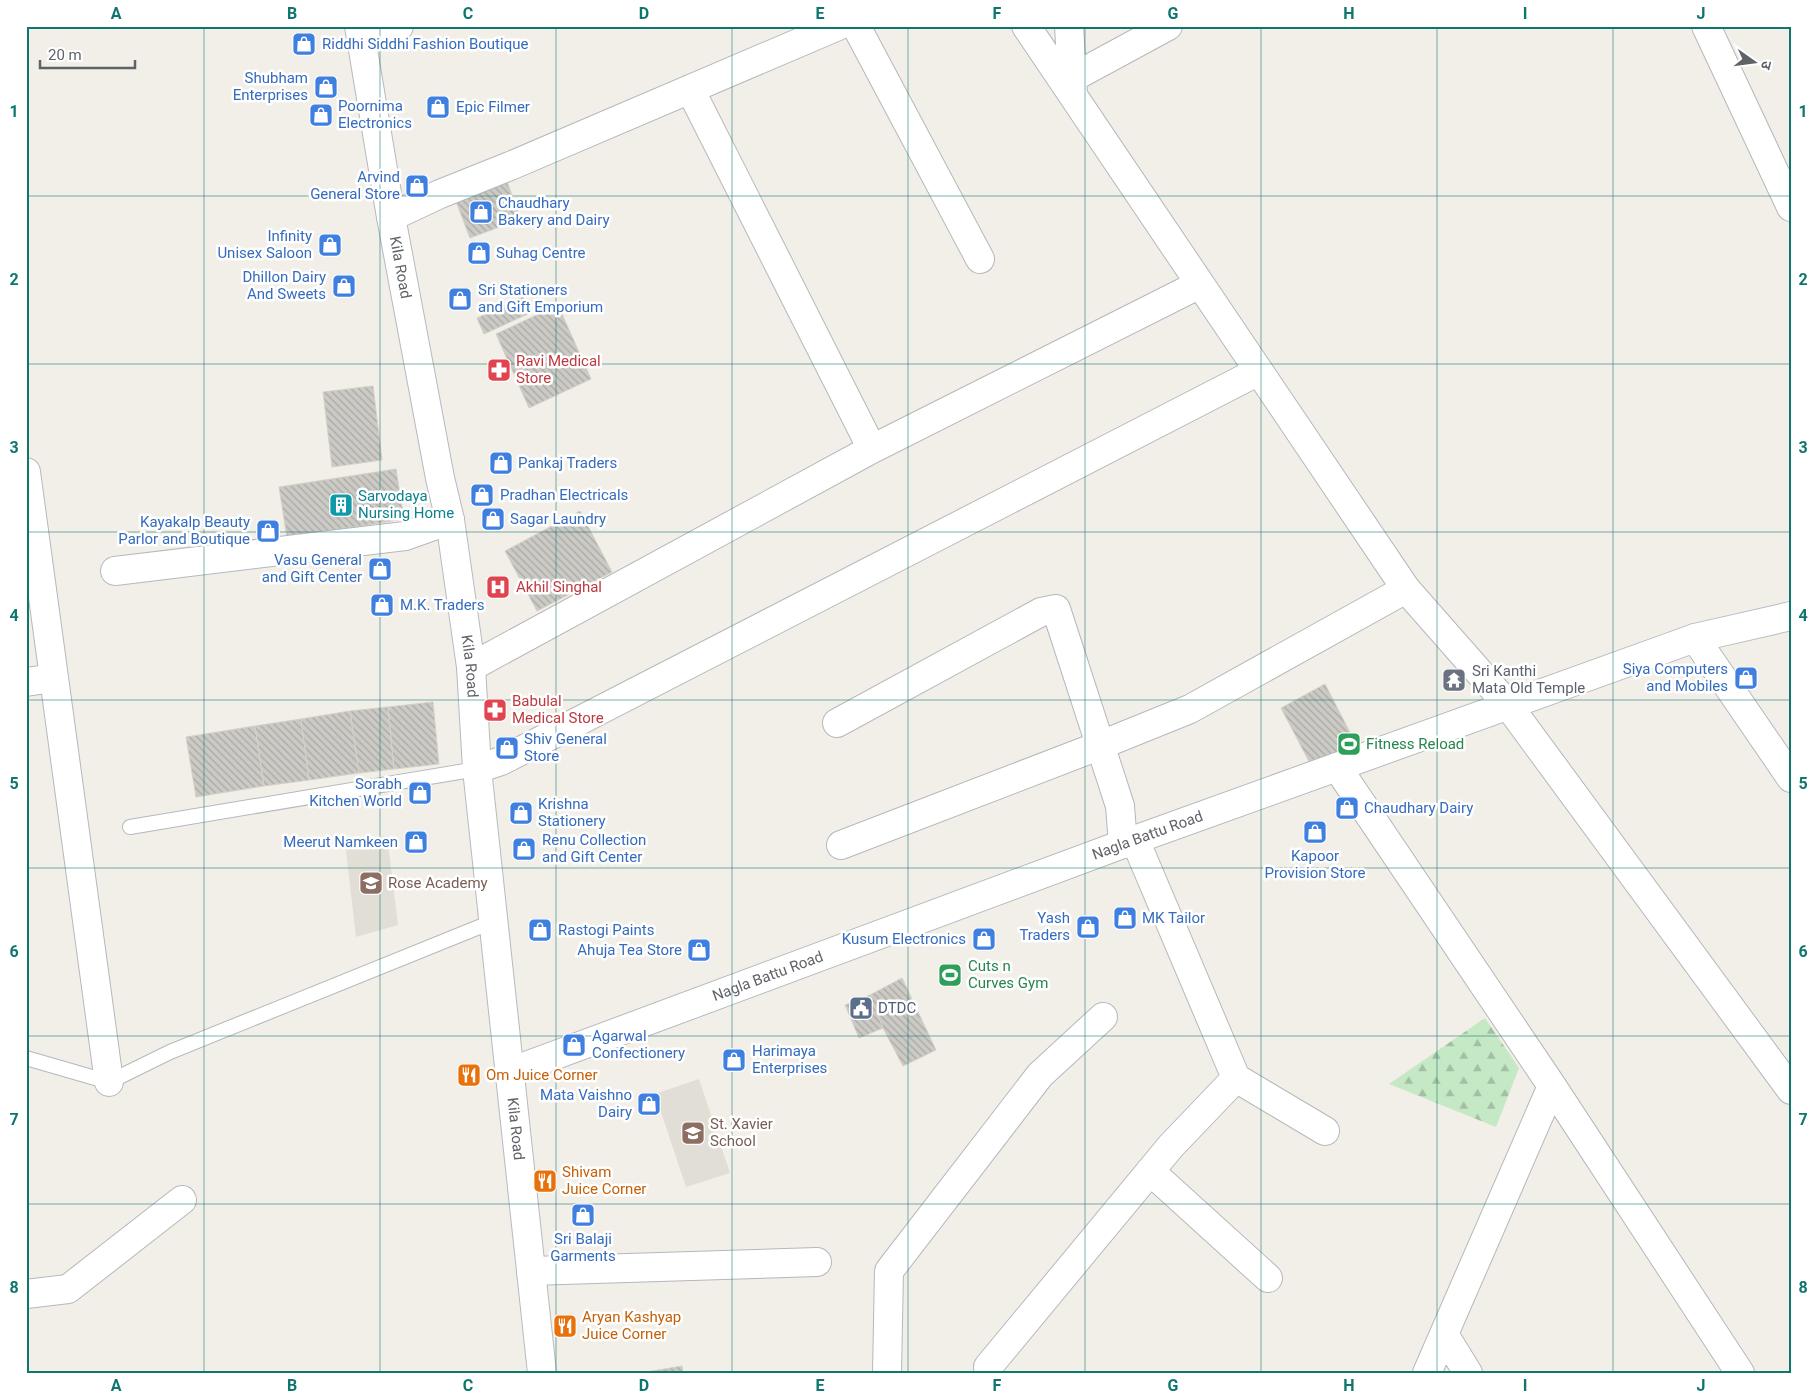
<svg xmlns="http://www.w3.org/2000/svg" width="1817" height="1399" font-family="Roboto,'Noto Sans Devanagari',sans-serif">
<defs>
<pattern id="forest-firs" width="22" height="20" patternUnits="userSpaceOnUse" patternTransform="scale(1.25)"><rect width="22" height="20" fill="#c5e8c5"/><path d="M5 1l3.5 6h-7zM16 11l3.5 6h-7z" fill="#a3c0a4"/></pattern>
<pattern id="building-back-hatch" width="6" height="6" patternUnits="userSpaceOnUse" patternTransform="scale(1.25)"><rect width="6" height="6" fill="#cccac5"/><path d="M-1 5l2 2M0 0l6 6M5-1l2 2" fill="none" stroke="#a9a8a4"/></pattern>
</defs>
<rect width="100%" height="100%" fill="#f1efe8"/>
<!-- education -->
<path fill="#e1ded6" d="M387,836l11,89 -42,12 -11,-95z
M699,1079l31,94 -44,14 -31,-93z"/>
<!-- forest -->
<path fill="url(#forest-firs)" d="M1485,1018l34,50 -23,59 -107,-43z"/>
<!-- building -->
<path fill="url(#building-back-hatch)" stroke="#d6d1c6" d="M506,179l15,40 -51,19 -15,-39z
M523,297l7,16 -46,21 -7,-16z
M558,305l33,74 -62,29 -33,-74z
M373,386l9,74 -50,7 -9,-75z
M396,469l8,50 -117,19 -8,-51z
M580,511l32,61 -75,39 -32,-60z
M1325,684l33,64 -44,23 -33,-63z
M433,702l6,62 -45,5 -6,-62z
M388,707l6,62 -35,4 -9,-62z
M350,711l9,62 -50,7 -8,-61z
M301,719l8,61 -45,6 -9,-60z
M255,726l9,60 -68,11 -10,-60z
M902,978l34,72 -33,16 -20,-38 -13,-33z
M870,995l13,33 -24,10 -14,-33z
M682,1366l1,7h-42z"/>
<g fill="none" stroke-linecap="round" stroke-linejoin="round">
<!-- lane casing -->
<g stroke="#b5b8bc" stroke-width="16">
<path id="lane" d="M130,827l347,-58
M26,1058l83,24 61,-30 324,-131"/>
</g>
<!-- street casing -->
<g stroke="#b5b8bc" stroke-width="30">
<path id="street" d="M856,26l124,233
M1026,26l380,563 102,116 283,385
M1069,26l4,68
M1706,26l85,181
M362,42l37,-16
M1072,78l96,-52
M690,89l182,360
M391,217l49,-23 70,-28 328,-140
M26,472l83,610
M115,571l290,-35 45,-16
M1695,638l96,140
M471,667l401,-218 328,-165
M26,682l27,-4
M837,723l204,-111 15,-3 64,197 3,38
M1337,767l215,319 188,287
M477,769l24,-8 758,-390
M841,845l260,-100 89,-36 216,-120
M1236,1078l89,53
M1150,1171l118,107
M531,1271l286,-9
M26,1294l42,-5 114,-89
M1444,1334l24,39
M988,1367l183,-221 65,-68 -101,-238
M887,1373l2,-102 151,-196 63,-58
M1427,1373l125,-287"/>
</g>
<!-- secondary casing -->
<g stroke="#b6babf" stroke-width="30">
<g id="secondary">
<path id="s1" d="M359,26l32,191 49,261 10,42 21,147 6,102 65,604"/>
<path id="s2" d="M510,1072l613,-228 572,-206 96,-22"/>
</g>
</g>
<!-- lane -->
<use href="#lane" stroke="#fff" stroke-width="14"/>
<!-- street -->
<use href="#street" stroke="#fff" stroke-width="28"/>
<!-- secondary -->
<use href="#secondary" stroke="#fff" stroke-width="28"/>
</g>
<!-- grid -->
<path fill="none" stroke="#0f766e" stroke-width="1" stroke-opacity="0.55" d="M204,26v1347M380,26v1347M556,26v1347M732,26v1347M908,26v1347M1085,26v1347M1261,26v1347M1437,26v1347M1613,26v1347M26,196h1765M26,364h1765M26,532h1765M26,700h1765M26,868h1765M26,1036h1765M26,1204h1765"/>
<!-- icons -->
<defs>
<g id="shop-square" transform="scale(1.25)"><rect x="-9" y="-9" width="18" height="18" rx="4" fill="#3f7fe0" stroke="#fff"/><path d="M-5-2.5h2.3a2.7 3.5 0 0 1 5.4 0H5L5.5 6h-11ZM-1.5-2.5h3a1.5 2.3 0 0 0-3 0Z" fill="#fff"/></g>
<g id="pharmacy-square" transform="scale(1.25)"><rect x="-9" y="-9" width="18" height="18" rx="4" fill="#e0444e" stroke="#fff"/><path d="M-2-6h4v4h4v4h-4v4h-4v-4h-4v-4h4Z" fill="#fff"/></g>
<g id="building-square" transform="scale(1.25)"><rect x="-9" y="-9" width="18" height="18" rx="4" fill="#0f9aa8" stroke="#fff"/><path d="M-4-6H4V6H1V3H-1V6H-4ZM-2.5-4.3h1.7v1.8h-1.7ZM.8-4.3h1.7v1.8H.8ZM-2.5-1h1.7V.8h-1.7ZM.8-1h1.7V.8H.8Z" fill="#fff"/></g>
<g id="hospital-square" transform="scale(1.25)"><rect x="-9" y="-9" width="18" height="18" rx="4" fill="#e0444e" stroke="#fff"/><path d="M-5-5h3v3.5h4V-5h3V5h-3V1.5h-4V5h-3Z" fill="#fff"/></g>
<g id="temple-square" transform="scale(1.25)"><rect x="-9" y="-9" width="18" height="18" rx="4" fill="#6b7280" stroke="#fff"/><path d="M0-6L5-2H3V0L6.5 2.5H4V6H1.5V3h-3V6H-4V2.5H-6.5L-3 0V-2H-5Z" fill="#fff"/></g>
<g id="stadium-square" transform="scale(1.25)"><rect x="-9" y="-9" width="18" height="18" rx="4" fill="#2e9e5b" stroke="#fff"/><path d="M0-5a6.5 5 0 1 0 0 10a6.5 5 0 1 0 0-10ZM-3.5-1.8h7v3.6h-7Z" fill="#fff"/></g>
<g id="school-square" transform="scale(1.25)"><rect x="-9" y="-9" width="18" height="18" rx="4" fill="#8d6e63" stroke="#fff"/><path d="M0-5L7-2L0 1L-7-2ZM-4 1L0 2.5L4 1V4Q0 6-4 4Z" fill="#fff"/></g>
<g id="civic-square" transform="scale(1.25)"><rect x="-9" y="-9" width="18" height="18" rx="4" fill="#5c6f8a" stroke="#fff"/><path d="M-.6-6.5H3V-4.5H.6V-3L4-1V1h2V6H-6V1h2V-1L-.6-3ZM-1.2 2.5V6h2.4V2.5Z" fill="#fff"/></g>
<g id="restaurant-square" transform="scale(1.25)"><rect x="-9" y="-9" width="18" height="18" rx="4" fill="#e8710a" stroke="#fff"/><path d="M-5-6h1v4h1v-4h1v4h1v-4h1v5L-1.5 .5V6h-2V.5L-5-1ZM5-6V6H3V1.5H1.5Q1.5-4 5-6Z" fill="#fff"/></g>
</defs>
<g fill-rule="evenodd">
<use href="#shop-square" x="304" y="44"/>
<use href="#shop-square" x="326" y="87"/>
<use href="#shop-square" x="438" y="107"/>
<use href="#shop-square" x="321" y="115"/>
<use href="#shop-square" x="417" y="186"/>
<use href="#shop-square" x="481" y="212"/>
<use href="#shop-square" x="330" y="245"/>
<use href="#shop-square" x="479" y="253"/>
<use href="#shop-square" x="344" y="286"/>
<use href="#shop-square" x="460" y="299"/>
<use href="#pharmacy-square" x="499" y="370"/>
<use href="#shop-square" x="501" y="463"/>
<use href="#shop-square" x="482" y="495"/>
<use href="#building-square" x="341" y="505"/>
<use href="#shop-square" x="493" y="519"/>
<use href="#shop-square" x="268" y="531"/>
<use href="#shop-square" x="380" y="569"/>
<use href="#hospital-square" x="498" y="587"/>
<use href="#shop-square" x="382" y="605"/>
<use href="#shop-square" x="1746" y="678"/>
<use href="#temple-square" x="1454" y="680"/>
<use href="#pharmacy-square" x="495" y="710"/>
<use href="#stadium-square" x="1349" y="744"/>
<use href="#shop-square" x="507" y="748"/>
<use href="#shop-square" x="420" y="793"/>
<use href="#shop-square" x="1347" y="808"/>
<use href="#shop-square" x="521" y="813"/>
<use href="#shop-square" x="1315" y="832"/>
<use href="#shop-square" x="416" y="842"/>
<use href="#shop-square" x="524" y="849"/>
<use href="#school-square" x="371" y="883"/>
<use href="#shop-square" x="1125" y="918"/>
<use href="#shop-square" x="1088" y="927"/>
<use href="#shop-square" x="540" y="930"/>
<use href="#shop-square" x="984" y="939"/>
<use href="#shop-square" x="699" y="950"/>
<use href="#stadium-square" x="950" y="975"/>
<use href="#civic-square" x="861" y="1008"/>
<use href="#shop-square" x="574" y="1045"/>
<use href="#shop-square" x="734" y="1060"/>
<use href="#restaurant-square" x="469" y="1075"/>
<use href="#shop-square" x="649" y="1104"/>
<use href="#school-square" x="693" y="1133"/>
<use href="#restaurant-square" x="545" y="1181"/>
<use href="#shop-square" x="583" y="1215"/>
<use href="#restaurant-square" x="565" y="1326"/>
</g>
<g text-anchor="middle" stroke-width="5" stroke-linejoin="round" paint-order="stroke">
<!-- shop labels -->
<g font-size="15" fill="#366cbe" stroke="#fff" text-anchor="start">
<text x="322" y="49">Riddhi Siddhi Fashion Boutique</text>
<text x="308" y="83" text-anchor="end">Shubham<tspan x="308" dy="17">Enterprises</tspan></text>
<text x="338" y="111">Poornima<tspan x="338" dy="17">Electronics</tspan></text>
<text x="456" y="112">Epic Filmer</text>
<text x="400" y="182" text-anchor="end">Arvind<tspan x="400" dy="17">General Store</tspan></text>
<text x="498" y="208">Chaudhary<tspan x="498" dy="17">Bakery and Dairy</tspan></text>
<text x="312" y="241" text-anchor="end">Infinity<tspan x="312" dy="17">Unisex Saloon</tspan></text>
<text x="496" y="258">Suhag Centre</text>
<text x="326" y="282" text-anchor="end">Dhillon Dairy<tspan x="326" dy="17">And Sweets</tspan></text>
<text x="478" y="295">Sri Stationers<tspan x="478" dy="17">and Gift Emporium</tspan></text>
<text x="518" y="468">Pankaj Traders</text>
<text x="500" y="500">Pradhan Electricals</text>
<text x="510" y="524">Sagar Laundry</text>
<text x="250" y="527" text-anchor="end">Kayakalp Beauty<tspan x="250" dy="17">Parlor and Boutique</tspan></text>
<text x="362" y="565" text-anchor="end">Vasu General<tspan x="362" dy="17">and Gift Center</tspan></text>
<text x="400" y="610">M.K. Traders</text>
<text x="1728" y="674" text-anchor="end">Siya Computers<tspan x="1728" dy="17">and Mobiles</tspan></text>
<text x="524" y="744">Shiv General<tspan x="524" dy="17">Store</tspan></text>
<text x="402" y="789" text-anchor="end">Sorabh<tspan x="402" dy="17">Kitchen World</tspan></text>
<text x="538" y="809">Krishna<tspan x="538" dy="17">Stationery</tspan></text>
<text x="1364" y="813">Chaudhary Dairy</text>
<text x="542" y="845">Renu Collection<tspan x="542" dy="17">and Gift Center</tspan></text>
<text x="398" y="847" text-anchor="end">Meerut Namkeen</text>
<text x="1315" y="861" text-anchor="middle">Kapoor<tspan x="1315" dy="17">Provision Store</tspan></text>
<text x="1070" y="923" text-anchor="end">Yash<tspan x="1070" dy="17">Traders</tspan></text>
<text x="1142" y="923">MK Tailor</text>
<text x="558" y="935">Rastogi Paints</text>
<text x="966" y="944" text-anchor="end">Kusum Electronics</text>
<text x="682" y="955" text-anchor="end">Ahuja Tea Store</text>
<text x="592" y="1041">Agarwal<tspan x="592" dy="17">Confectionery</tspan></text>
<text x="752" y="1056">Harimaya<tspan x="752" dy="17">Enterprises</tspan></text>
<text x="632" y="1100" text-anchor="end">Mata Vaishno<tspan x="632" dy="17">Dairy</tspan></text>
<text x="583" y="1244" text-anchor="middle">Sri Balaji<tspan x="583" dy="17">Garments</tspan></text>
</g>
<!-- street labels -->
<g font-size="15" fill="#5f6368" stroke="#fff">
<text dy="5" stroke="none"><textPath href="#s1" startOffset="245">Kila Road</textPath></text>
<text dy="5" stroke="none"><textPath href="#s1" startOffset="650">Kila Road</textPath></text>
<text dy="5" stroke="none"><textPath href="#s2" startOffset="680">Nagla Battu Road</textPath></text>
<text dy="5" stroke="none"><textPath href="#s2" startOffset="275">Nagla Battu Road</textPath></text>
<text dy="5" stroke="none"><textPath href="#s1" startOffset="1115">Kila Road</textPath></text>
</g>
<!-- health labels -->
<g font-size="15" fill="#be3a42" stroke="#fff" text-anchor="start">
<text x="516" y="366">Ravi Medical<tspan x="516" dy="17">Store</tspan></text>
<text x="516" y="592">Akhil Singhal</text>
<text x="512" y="706">Babulal<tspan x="512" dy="17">Medical Store</tspan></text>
</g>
<!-- culture labels -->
<g font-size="15" fill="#0d838f" stroke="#fff" text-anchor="start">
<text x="358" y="501">Sarvodaya<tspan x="358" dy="17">Nursing Home</tspan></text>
</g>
<!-- worship labels -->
<g font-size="15" fill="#5b616d" stroke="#fff" text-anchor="start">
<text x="1472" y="676">Sri Kanthi<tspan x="1472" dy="17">Mata Old Temple</tspan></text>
</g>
<!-- leisure labels -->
<g font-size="15" fill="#27864d" stroke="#fff" text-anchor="start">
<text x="1366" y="749">Fitness Reload</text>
<text x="968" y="971">Cuts n<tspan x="968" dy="17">Curves Gym</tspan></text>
</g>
<!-- education labels -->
<g font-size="15" fill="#785e54" stroke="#fff" text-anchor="start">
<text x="388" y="888">Rose Academy</text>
<text x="710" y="1129">St. Xavier<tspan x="710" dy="17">School</tspan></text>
</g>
<!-- service labels -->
<g font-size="15" fill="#4e5e75" stroke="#fff" text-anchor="start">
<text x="878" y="1013">DTDC</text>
</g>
<!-- food labels -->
<g font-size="15" fill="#c56008" stroke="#fff" text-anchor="start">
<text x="486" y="1080">Om Juice Corner</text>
<text x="562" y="1177">Shivam<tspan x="562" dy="17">Juice Corner</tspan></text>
<text x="582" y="1322">Aryan Kashyap<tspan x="582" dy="17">Juice Corner</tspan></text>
</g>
</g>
<!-- border -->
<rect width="1817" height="1399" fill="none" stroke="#ffffff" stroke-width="55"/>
<!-- north arrow -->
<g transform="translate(1754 62) rotate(104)" stroke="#ffffff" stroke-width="4" paint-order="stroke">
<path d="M0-4L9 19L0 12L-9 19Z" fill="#5f6368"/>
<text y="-8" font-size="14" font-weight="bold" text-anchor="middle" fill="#5f6368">उ</text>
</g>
<!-- scale -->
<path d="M40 60v8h95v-8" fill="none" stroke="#5f6368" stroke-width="2.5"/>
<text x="48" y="60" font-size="15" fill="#5f6368" stroke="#ffffff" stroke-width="4" paint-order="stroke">20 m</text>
<rect x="28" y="28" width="1762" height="1344" fill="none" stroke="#0f766e" stroke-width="2"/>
<g font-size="16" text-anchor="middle" font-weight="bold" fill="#0f766e">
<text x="116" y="19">A</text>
<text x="292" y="19">B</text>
<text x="468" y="19">C</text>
<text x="644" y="19">D</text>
<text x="820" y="19">E</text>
<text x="997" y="19">F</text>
<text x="1173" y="19">G</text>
<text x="1349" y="19">H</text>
<text x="1525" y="19">I</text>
<text x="1701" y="19">J</text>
<text x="14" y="117">1</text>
<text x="1803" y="117">1</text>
<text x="14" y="285">2</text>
<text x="1803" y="285">2</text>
<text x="14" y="453">3</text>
<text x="1803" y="453">3</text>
<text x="14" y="621">4</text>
<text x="1803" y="621">4</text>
<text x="14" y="789">5</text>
<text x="1803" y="789">5</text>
<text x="14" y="957">6</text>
<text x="1803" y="957">6</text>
<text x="14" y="1125">7</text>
<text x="1803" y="1125">7</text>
<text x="14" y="1293">8</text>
<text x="1803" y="1293">8</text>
<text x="116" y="1391">A</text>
<text x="292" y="1391">B</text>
<text x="468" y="1391">C</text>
<text x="644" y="1391">D</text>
<text x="820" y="1391">E</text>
<text x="997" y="1391">F</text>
<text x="1173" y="1391">G</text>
<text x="1349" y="1391">H</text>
<text x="1525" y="1391">I</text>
<text x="1701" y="1391">J</text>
</g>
</svg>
